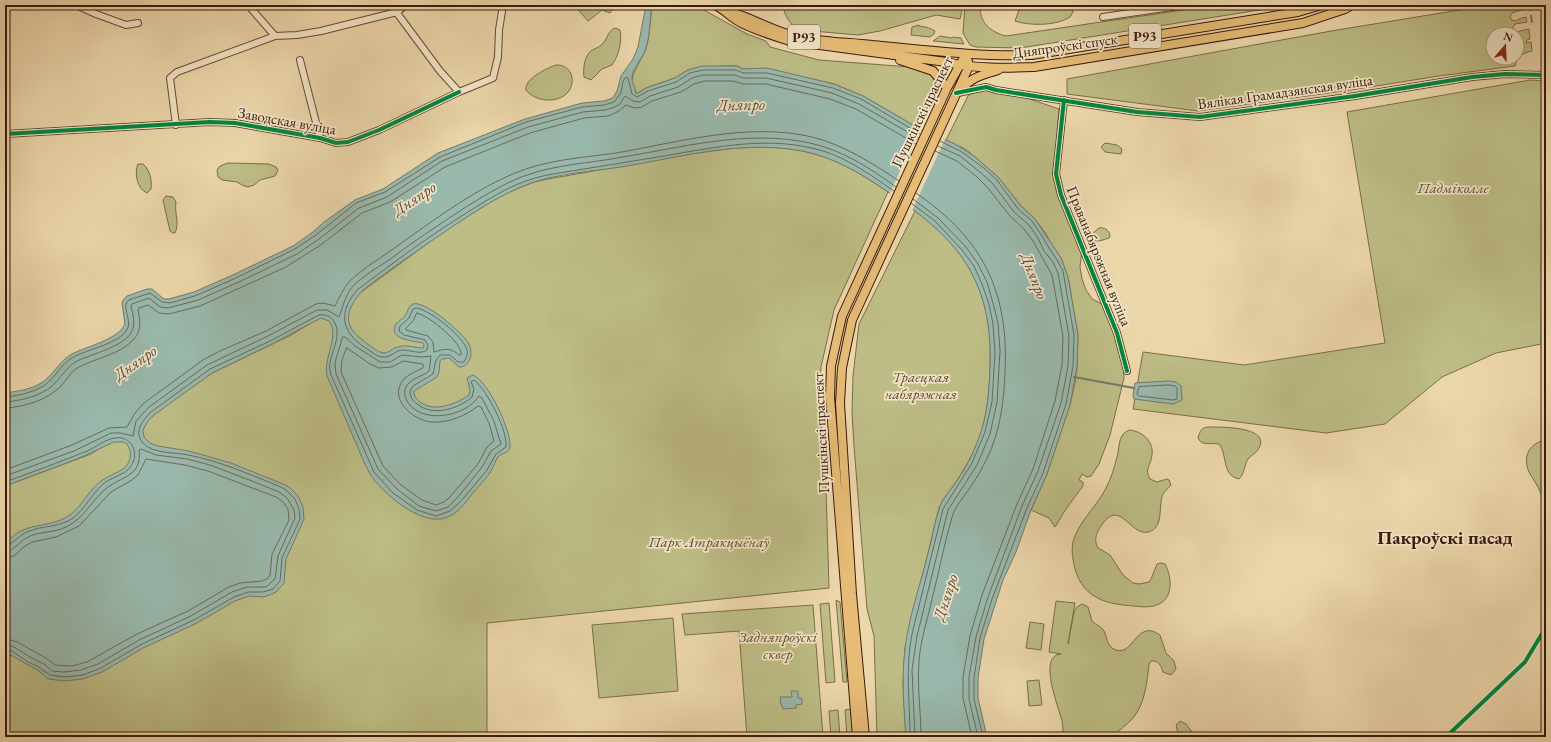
<svg xmlns="http://www.w3.org/2000/svg" width="1551" height="742" font-family="'EB Garamond',serif">
<rect width="100%" height="100%" fill="#ecd7ab"/>
<filter id="stains"><feTurbulence type="fractalNoise" baseFrequency=".005" numOctaves="4"/><feColorMatrix values="0 0 0 0 .2 0 0 0 0 .09 0 0 0 0 .02 0 0 0 .5 -.17"/></filter>
<radialGradient id="worn" r=".72"><stop offset=".6" stop-color="#630" stop-opacity="0"/><stop offset="1" stop-color="#630" stop-opacity=".3"/></radialGradient>
<!-- green -->
<path fill="#bdbd85" stroke="#7c6c48" fill-rule="evenodd" d="M574,5h41l-5,8 -8,-3 -14,11z
M652,5h43l52,29 19,7 4,6 49,13 104,8 15,13v4l-20,43 -55,-32 -29,-12 -67,-15h-24l-6,-3h-14l-35,4 -13,8 -29,10 -10,6 -4,-13 1,-6 13,-26 3,-15z
M782,5h181l-3,14 -24,-4 -56,16 -22,4 -57,-5c-12,-5 -15,-13 -19,-25z
M965,5h15c-1,17 10,27 26,31l211,-31h74l-271,43 -44,-1 -6,-2 -7,-12z
M1028,5h45v7l-3,5c-13,9 -41,9 -55,4l4,-11z
M1490,5h18l2,3 3,1 3,-2 8,-2 1,4 -13,4 -2,4 2,3 3,1 4,-2 7,-2 1,5 -12,2 -3,5 4,4 4,-2 9,-2 1,10 -3,1 -1,3 5,-1 1,9c-10,2 -14,5 -17,15l-76,10 -88,14 -153,21 -131,-17v-15l264,-48zM1493,34h24v24h-24z
M919,25v1c7,1 8,1 16,5l-1,3 -4,3 -19,-2 1,-8z
M615,28l5,2c2,12 -1,25 -8,35l-10,4 -11,11 -7,-3c-1,-7 0,-21 7,-26 4,-3 10,-4 13,-9 4,-5 4,-11 11,-14z
M940,36l12,2 1,-1 8,1 3,6 -31,-3z
M556,65c15,-1 21,16 12,27 -10,12 -33,10 -42,-2 -2,-11 21,-22 30,-25z
M1530,80l16,1v262l-50,10 -54,24 -57,47 -59,9 -193,-24 10,-57 101,13 141,-22 -38,-231z
M982,89l33,5 44,15 -5,62 1,13 27,66 -2,17 2,12 4,11 6,9 8,4 5,5 14,36 4,21 1,13 -14,57 -11,29 -8,12 -4,1 -5,-3 -3,6 4,2v4l-17,23 -11,18 -6,-9 -18,-8 16,-36 23,-69 5,-23 2,-15 1,-32 -10,-58 -7,-19 -9,-12 -6,-12 -11,-15 -14,-13 -22,-28 -25,-22 -9,-7 -19,-9 22,-44 4,-3z
M1105,143l12,2 5,4 -1,5 -16,-2 -4,-5z
M766,147c53,2 79,16 122,45l-54,118 -13,57 -2,29 7,94 3,98 -342,35v114h-482v-251l86,-32 121,-81 79,-38 69,-42 83,-61 49,-31 15,-8 27,-11 14,-3 148,-26 38,-5z
M228,163l41,1 7,3 2,3 -3,6 -15,4 -6,5 -6,2 -4,-1 -7,-4 -15,-2 -4,-3 -1,-7 3,-4z
M138,164h5c7,6 9,16 8,25l-4,4c-10,-4 -13,-20 -9,-29z
M166,196l7,1 3,5c-2,11 4,21 -1,31h-2l-3,-2 -7,-31z
M915,211c58,43 78,88 75,159 -1,25 -3,49 -12,72 -6,14 -14,28 -22,40 -6,9 -13,16 -17,26l-34,140 -2,36 3,53h-29l-3,-101 -7,-27 -13,-163 -2,-33 1,-37 6,-52z
M1099,228c5,-1 10,2 11,7l-1,3c-6,2 -13,5 -19,1l1,-4z
M1208,427c11,0 63,-1 51,21 -2,5 -8,7 -11,11 -4,6 -3,14 -9,20 -18,-4 -11,-24 -20,-35 -8,-2 -17,3 -21,-6 2,-7 3,-10 10,-11z
M1129,430c13,1 25,11 23,25 -1,10 -8,14 -2,24l7,3 10,-3 2,1 2,5c-2,3 -6,5 -8,9 -5,11 1,31 -12,37 -21,10 -31,-40 -53,0 -3,6 -3,11 0,17l12,7 13,20 10,8 6,1 10,-2 2,-3 6,-15 4,-1 4,1c6,11 9,31 -4,39 -8,5 -18,4 -27,3 -28,-2 -50,-7 -59,-37 -2,-9 -4,-18 -2,-27 4,-18 23,-35 32,-52 6,-11 10,-24 13,-37 1,-5 1,-13 4,-17 1,-3 4,-4 7,-6z
M1542,441l4,1v73c-5,-7 -2,-16 -6,-24 -3,-7 -8,-13 -11,-19 -6,-14 -1,-27 13,-31z
M836,600l4,2 7,80h-4z
M1056,601l19,2 -7,41 6,-32 3,-5 5,-3 6,3 4,14c4,4 9,5 12,10 3,5 2,12 8,17 21,14 23,-31 48,-13l6,18 8,8 2,8 -5,6 -8,-3c-2,-6 -4,-12 -12,-11l-2,3c-2,18 -4,40 -16,54 -7,8 -15,13 -22,19h-48c0,-5 0,-11 -1,-16 -3,-13 -25,-66 -1,-67l-12,-2z
M829,603l6,79 -9,1 -6,-79z
M813,605l10,132h-76l-8,-106 -54,4 -3,-21z
M673,618l5,73 -79,7 -7,-73z
M1030,622l14,2 -3,26 -15,-2z
M1039,680l3,25 -13,1 -2,-25z
M851,709l2,28h-6l-2,-27z
M838,710l2,27h-9l-2,-26z
M1180,721l6,3 10,13h-17l-3,-12z"/>
<!-- water -->
<path fill="#99b9ad" stroke="#73796c" d="M646,5h6c-2,14 -2,30 -6,43 -3,10 -12,18 -14,28 -1,7 4,11 4,18l10,-6 29,-10 13,-8 14,-4h35l6,3 24,-1 67,16 29,12 55,32 37,16 19,12 25,22 22,28 14,13 26,39 7,19 10,58 -1,32 -7,38 -23,69 -16,36 -15,42 -13,28 -19,59 -6,39v20l9,39h-81c-2,-26 -4,-52 -2,-78 2,-34 15,-69 23,-102 5,-16 7,-34 13,-51 3,-8 9,-14 14,-21 9,-13 17,-26 22,-40 11,-25 13,-50 14,-77 3,-76 -23,-121 -85,-164 -36,-26 -71,-50 -116,-55 -56,-7 -113,9 -168,18 -28,4 -64,7 -90,16 -21,8 -39,18 -58,30 -29,19 -58,39 -86,59 -10,8 -23,15 -30,25 -16,23 -8,34 12,48 1,1 10,7 11,7 8,3 10,-3 18,-5 7,-3 18,1 25,1l1,-3 -1,-2c-8,-2 -36,-3 -27,-19 2,-3 7,-5 9,-8 3,-4 3,-10 8,-12 12,-4 50,29 56,40 2,5 3,12 0,17 -2,4 -5,6 -10,6l-10,-9 -7,1 -2,2 -1,11 -2,5 -23,14c0,5 2,8 6,11 15,11 36,2 49,-7l1,-5 -3,-12 6,-3c15,6 38,55 37,71 0,8 -8,6 -12,11 -3,4 -4,9 -7,14 -5,8 -13,16 -19,23 -7,10 -15,20 -27,24 -24,8 -63,-25 -75,-44 -6,-10 -10,-22 -15,-33 -9,-22 -19,-43 -28,-65 -4,-19 13,-39 2,-55l-8,-3 -49,26 -60,29 -58,42 -6,6 -5,9 1,7 6,6 8,3 31,5 42,12 52,21 6,3 9,9 5,11 1,12 -18,40 -2,24 -8,9 -6,3 -7,2 -14,-1 -14,5 -40,23 -52,24 -41,24 -19,7 -19,2 -16,-2 -9,-8 -34,-19v-107c17,-25 43,-15 65,-30 12,-9 19,-25 31,-34 8,-6 21,-9 26,-16 5,-7 4,-15 0,-21l-4,-2h-9l-37,17 -72,27v-93c12,-2 25,-3 36,-10 12,-7 18,-22 31,-29 15,-8 46,-14 53,-30l-3,-21 2,-4 3,-3 20,-7h5l12,10h5l25,-7 41,-18 58,-28 20,-14 11,-10 31,-22 28,-11 55,-36 87,-34 57,-16 22,-2 9,-3 4,-7 4,-15 12,-17 5,-12z
M1169,381l7,1 5,4 1,14 -9,4 -39,-5 -1,-4 2,-12z
M791,691h7v7h4v6l-6,1v3l-13,1 -1,-4h-1l-1,-8h12z"/>
<!-- pier -->
<path fill="#ecd7ab" d="M920,127l26,10 -34,74 -23,-16z"/>
<g fill="none" stroke-linecap="round" stroke-linejoin="round">
<!-- shore -->
<path stroke="#6a6a5c" stroke-width="1" d="M940,141l22,11 23,17 12,11 21,29 14,12 10,15 7,12 8,12 6,11 11,64 -1,31 -7,38 -23,69 -16,35 -35,91 -12,39 -6,40v21l9,38
M938,146l22,10 21,17 12,11 21,28 15,13 9,13 6,13 9,11 5,11 11,63 -1,30 -7,37 -23,68 -16,35 -34,91 -12,40 -7,40v22l9,38
M935,151l22,10 20,16 11,11 22,28 14,13 9,12 19,34 11,61 -1,29 -7,36 -22,68 -16,35 -35,91 -12,41 -7,41v21l9,39
M916,193c67,46 93,98 89,180 -1,25 -4,50 -13,74 -6,15 -15,31 -25,45 -5,7 -11,14 -14,22 -9,29 -14,59 -22,89 -4,19 -11,38 -12,59 -2,25 2,50 2,75
M913,199l25,19 28,29 12,17 9,18 6,21 5,20 2,28 -3,51 -7,32 -13,31 -29,45 -31,126 -5,34 3,67
M417,313c11,2 47,31 44,42h-2c-9,-8 -15,-6 -25,-3l-1,-10 -5,-6 -22,-6v-2l7,-7z
M343,337h2l10,9 25,16h10l12,-7 20,2 9,-1 -2,15c-6,5 -16,7 -21,13 -4,5 -4,10 -2,15 13,27 60,18 73,-3l3,2 12,23 7,23 -10,7 -9,16 -24,30 -10,10 -12,4 -17,-5 -22,-17 -19,-20 -42,-95 -1,-11z
M347,348l23,16 9,4 13,-1 11,-6 20,3v4c-6,3 -14,6 -19,11 -17,19 9,42 28,43 17,1 33,-6 46,-16l3,1 8,16 5,18 -7,6 -9,17 -29,34 -5,4 -8,3 -14,-5 -21,-15 -18,-19 -42,-94 1,-12z
M1169,385l6,1 2,2v11l-4,1 -34,-4 -2,-2 2,-7z
M5,397c12,-1 25,-4 35,-9 13,-6 18,-20 29,-28 15,-11 46,-14 57,-29 8,-10 -6,-24 3,-31l21,-7 12,9 8,1 25,-7 41,-18 59,-29 21,-14 40,-32 29,-11 55,-35 86,-35 56,-15 22,-2 10,-3 7,-9 2,-12 3,-4 2,1 4,16 5,3 11,-6 28,-9 14,-9 13,-3h33l7,3h24l66,15 28,11 59,35
M5,402c12,-1 27,-4 38,-10 15,-7 21,-24 34,-31 15,-7 45,-14 54,-28 5,-9 2,-18 0,-27l1,-2 17,-6 11,9 8,1 30,-8 41,-18 58,-28 22,-15 40,-31 28,-11 55,-36 86,-34 55,-15 22,-2 10,-3 5,-3 5,-8 8,5 7,1 10,-6 28,-9 14,-9 11,-3h32l8,3h23l66,15 27,11 59,34
M5,408c20,-1 42,-8 56,-22 5,-6 10,-14 16,-18 18,-10 43,-13 57,-29 8,-9 6,-19 4,-29l1,-2 9,-3 11,8 10,1 31,-8 86,-39 36,-23 40,-31 28,-11 55,-35 85,-34 54,-15 24,-2 11,-5 7,-6 9,3 7,-1 10,-6 29,-9 13,-8 10,-3h29l10,3h23l64,15 26,10 60,35
M5,470l67,-25 37,-17 18,-1 8,-14 9,-10 59,-43 17,-9 46,-20 50,-27 7,-1 12,3c4,-8 8,-17 14,-24 14,-14 35,-26 51,-38 38,-27 85,-62 129,-76 28,-9 59,-11 87,-15 64,-11 132,-31 196,-16 32,8 60,26 87,44
M5,476l69,-25 37,-18h9l13,3 3,-15 13,-14 58,-42 61,-29 49,-26h10l12,7c4,-10 6,-22 14,-31 10,-10 24,-18 36,-26 26,-20 53,-37 80,-55 20,-12 39,-24 61,-31 26,-9 60,-11 87,-16 63,-10 129,-29 193,-15 32,7 60,25 86,44
M5,482c28,-10 55,-20 82,-31 9,-4 19,-12 28,-13 16,-3 25,15 16,28 -5,9 -20,11 -28,18 -11,10 -18,25 -30,34 -14,10 -31,7 -46,14 -7,3 -17,14 -22,15
M5,552c9,-1 15,-11 23,-15 12,-6 26,-4 38,-10 19,-9 26,-28 42,-40 8,-6 19,-9 26,-16 5,-6 6,-14 5,-21l2,-1 15,6 31,4 23,6 42,16 27,11 8,6 7,12 1,8 -17,38 -3,23 -9,8h-19l-15,5 -41,24 -52,24 -41,24 -17,6 -17,2 -12,-1 -8,-7 -14,-7 -16,-10 -9,-3
M5,558l9,-2 11,-10 7,-4 24,-5 23,-11 32,-34 21,-12 6,-5 8,-16 39,6 23,6 68,26 7,5 5,7 1,11 -17,34 -2,21 -3,4 -5,2 -22,2 -11,4 -41,24 -51,23 -50,28 -15,4 -17,-1 -9,-7 -29,-16 -12,-4
M5,649l7,2 16,11 9,4 13,9 14,2 19,-2 18,-7 41,-24 52,-24 40,-23 14,-5h15l10,-3 7,-8 2,-23 18,-39 -1,-10 -4,-10 -8,-8 -6,-4c-30,-12 -61,-26 -93,-32 -14,-3 -35,-1 -45,-12 -10,-11 0,-23 8,-31l59,-43 60,-28 49,-26c6,-1 11,1 14,5 10,14 -1,29 -3,43 -1,4 0,8 1,12l43,97 19,21 24,17 19,6 14,-5 12,-11 25,-30 9,-16 10,-7c2,-16 -19,-57 -32,-67l-3,2 3,7 -2,8c-14,12 -39,20 -55,7 -4,-3 -7,-7 -7,-13l3,-5 20,-12 3,-14 4,-5h10l8,7h6c2,-4 4,-8 3,-12 -3,-13 -38,-41 -51,-42l-3,1 -4,9 -9,8 -1,5 5,4 21,5 3,5 -1,5c-7,5 -16,0 -24,0 -8,0 -12,8 -20,7 -7,0 -13,-7 -19,-10 -24,-17 -25,-35 -7,-57 36,-27 72,-54 111,-78 27,-17 47,-30 79,-37 39,-6 78,-13 117,-19 53,-9 106,-21 159,-5 26,8 49,25 71,40
M910,737c0,-35 -5,-68 2,-103l31,-125 29,-46 13,-31 7,-30 3,-50 -2,-28 -4,-20 -7,-20 -8,-18 -12,-16 -27,-29 -24,-18"/>
<!-- stream -->
<path stroke="#73796c" stroke-width="2" d="M1529,5l1,5
M1531,16l1,6
M1074,377l60,11"/>
<!-- minor casing -->
<g stroke="#664933" stroke-width="8">
<path id="minor" d="M76,5l20,9 30,11 12,-2
M248,5l27,31
M391,5l49,66 19,21 34,-14 5,-21 1,-27 4,-25
M1103,17l82,-12
M5,28h1
M300,60l20,78
M958,93l28,-6 10,3 141,22 63,5 155,-21 117,-19 33,-3 41,1
M1064,100l-8,74 5,21 56,138 10,38
M176,125l-6,-47 7,-6 98,-36 22,-1 24,-4 76,-19 9,-7
M5,134l205,-12 25,1 85,15 16,5 12,-1 31,-12 80,-38
M5,257l1,21"/>
</g>
<!-- major casing -->
<g stroke="#3a1a0b" stroke-width="10">
<path id="major" d="M715,5c8,4 13,9 20,14 12,9 40,17 55,22l156,21c29,7 59,6 88,5l269,-44 42,-14 7,-4
M726,11c23,5 42,18 65,24 25,7 55,7 81,10 54,5 107,12 160,10l266,-43 24,-7
M900,60l33,11 14,17
M960,90c14,-14 20,-14 38,-20
M857,737l-27,-340 1,-31 11,-50 105,-228 19,-34
M865,737l-13,-143 -12,-191 2,-35 10,-48 117,-254 -3,-12"/>
</g>
<!-- minor -->
<use href="#minor" stroke="#f3e5c8" stroke-width="6"/>
<!-- major -->
<use href="#major" stroke="#e6bc76" stroke-width="8"/>
<!-- cycleway casing -->
<g stroke="#f3e5c8" stroke-width="6">
<path id="cycleway" d="M956,93l30,-6 10,3 141,22 63,5 155,-21 117,-19 33,-3 41,1
M1064,100l-8,74 5,21 56,138 10,38
M5,134l205,-12 25,1 85,15 16,5 12,-1 31,-12 80,-38
M1446,737l79,-75 21,-35"/>
</g>
<!-- cycleway -->
<use href="#cycleway" stroke="#00873e" stroke-width="4"/>
</g>
<g text-anchor="middle" stroke-width="3.5" stroke-linejoin="round" paint-order="stroke">
<!-- shield labels -->
<g fill="#f3e5c8" stroke="#725744" stroke-width="1">
<rect x="1129" y="24" width="32" height="24" rx="3"/>
<rect x="788" y="25" width="32" height="24" rx="3"/>
</g>
<g font-size="14" font-weight="bold" fill="#3a1a0b">
<text x="1145" y="41">Р93</text>
<text x="804" y="42">Р93</text>
</g>
<!-- street labels -->
<g font-size="15" fill="#3a1a0b" stroke="#f3e5c8">
<text transform="translate(1065 46) rotate(-8)" y="5">Дняпроўскі спуск</text>
<text transform="translate(1285 92) rotate(-8)" y="5">Вялікая Грамадзянская вуліца</text>
<text transform="translate(922 112) rotate(-64)" y="5">Пушкінскі праспект</text>
<text transform="translate(287 121) rotate(10)" y="5">Заводская вуліца</text>
<text transform="translate(1099 256) rotate(68)" y="5">Праванабярэжная вуліца</text>
<text transform="translate(821 433) rotate(-93)" y="5">Пушкінскі праспект</text>
</g>
<!-- park labels -->
<g font-size="15" font-style="italic" fill="#614b30" stroke="#f3e5c8">
<text x="1453" y="193">Падміколле</text>
<text x="921" y="382">Траецкая<tspan x="921" dy="17">набярэжная</tspan></text>
<text x="709" y="547">Парк Атракцыёнаў</text>
<text x="778" y="642">Задняпроўскі<tspan x="778" dy="17">сквер</tspan></text>
</g>
<!-- water labels -->
<g font-size="16" font-style="italic" fill="#564a3c" stroke="#f3e5c8">
<text transform="translate(741 104) rotate(-1)" y="6">Дняпро</text>
<text transform="translate(414 198) rotate(-34)" y="6">Дняпро</text>
<text transform="translate(1035 276) rotate(69)" y="6">Дняпро</text>
<text transform="translate(135 362) rotate(-35)" y="6">Дняпро</text>
<text transform="translate(945 597) rotate(-72)" y="6">Дняпро</text>
</g>
<!-- district labels -->
<g font-size="19" font-weight="bold" fill="#3a1a0b" stroke="#f3e5c8">
<text x="1445" y="544">Пакроўскі пасад</text>
</g>
</g>
<!-- margin -->
<rect width="1551" height="742" fill="none" stroke="#ecd7ab" stroke-width="20"/>
<rect x="6" y="6" width="1539" height="730" fill="none" stroke="#3a1a0b" stroke-width="2"/>
<rect x="10" y="10" width="1531" height="722" fill="none" stroke="#3a1a0b"/>
<!-- north arrow -->
<g transform="translate(1505 46) rotate(19)"><circle r="19" fill="#f3e5c8" stroke="#a9947c"/>
<path d="M0-3L7 15L0 10L-7 15Z" fill="#8f2418"/>
<text y="-6" font-size="11" font-weight="bold" text-anchor="middle" fill="#3a1a0b">N</text>
</g>
<rect width="100%" height="100%" filter="url(#stains)"/>
<rect width="100%" height="100%" fill="url(#worn)"/>
</svg>
